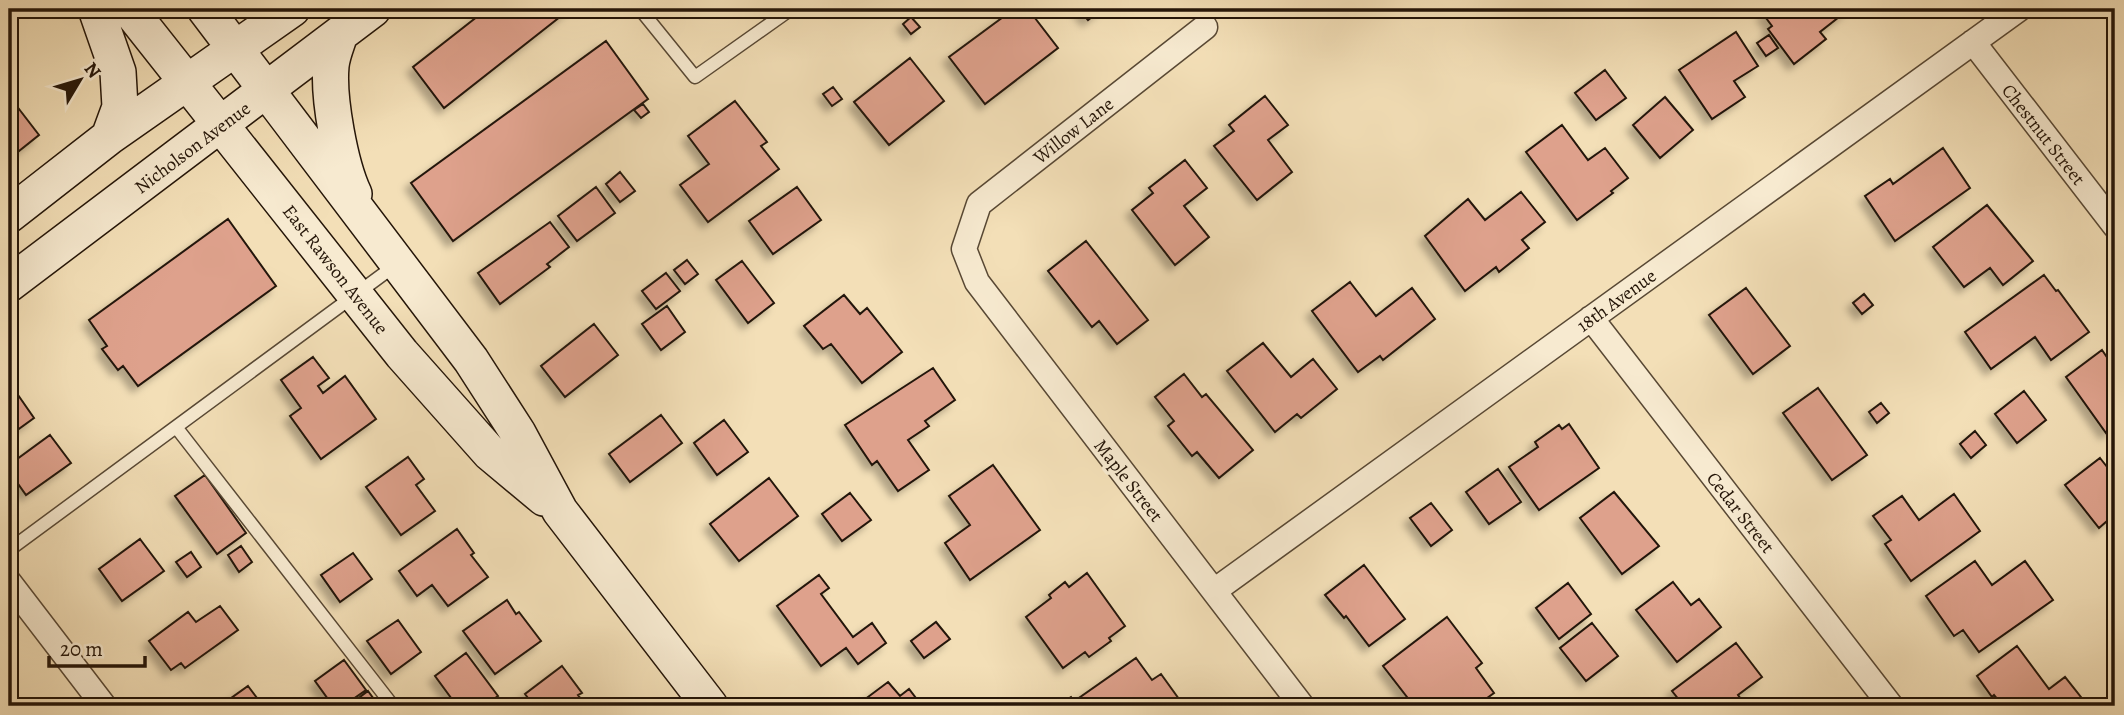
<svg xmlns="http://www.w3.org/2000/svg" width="2124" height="715" font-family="Alegreya,serif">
<defs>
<filter id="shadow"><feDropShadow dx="-6" dy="6" stdDeviation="3.5" flood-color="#0004"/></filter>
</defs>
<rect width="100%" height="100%" fill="#f3dfb7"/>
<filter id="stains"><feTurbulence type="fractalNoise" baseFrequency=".00286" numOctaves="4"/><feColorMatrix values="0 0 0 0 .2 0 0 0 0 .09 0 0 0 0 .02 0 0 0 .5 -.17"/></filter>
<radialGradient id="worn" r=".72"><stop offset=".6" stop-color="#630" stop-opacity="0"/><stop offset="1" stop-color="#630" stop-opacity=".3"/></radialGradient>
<!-- building -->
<path fill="#dea18c" stroke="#241508" stroke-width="2" filter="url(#shadow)" d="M487,9h83l-126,99 -31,-41z
M1014,9h14l30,39 -73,56 -36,-47z
M1079,9h23l-14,11z
M1770,9h77l1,1 -28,22 6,7 -32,25 -26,-35 4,-3 -9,-12z
M911,17l9,10 -9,7 -8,-10z
M1736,32l22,34 -24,15 11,16 -33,22 -33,-49z
M1769,35l9,13 -12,8 -9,-13z
M606,41l42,58 -195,142 -42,-58z
M910,58l34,43 -55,44 -35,-43z
M1605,70l21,28 -30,22 -21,-27z
M833,87l9,12 -10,7 -9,-12z
M9,96l30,39 -25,20 -5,-8z
M1265,96l23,29 -20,15 24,32 -35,28 -43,-54 20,-15 -5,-6z
M1665,97l28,33 -33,28 -27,-33z
M735,101l32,41 -6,4 18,23 -71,53 -28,-37 29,-21 -21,-28z
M643,104l6,8 -8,6 -7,-8z
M1562,125l26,35 17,-12 23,30 -17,13 2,2 -36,27 -51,-68z
M1943,148l27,40 -75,53 -30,-45 25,-17 3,5z
M1185,160l22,28 -23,18 25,31 -34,28 -43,-55 21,-17 -4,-5z
M620,172l15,19 -15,11 -14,-18z
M596,187l19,26 -38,28 -19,-25z
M797,187l24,33 -48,34 -24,-33z
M1521,192l24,30 -23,18 7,8 -30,24 -3,-5 -31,24 -40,-55 43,-37 17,21z
M1987,205l46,56 -30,24 -13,-17 -26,19 -31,-40z
M228,219l48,67 -138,100 -15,-20 -5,4 -16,-21 5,-3 -18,-26z
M550,222l19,25 -22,17 3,3 -50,37 -22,-31z
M1086,241l62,79 -31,24 -18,-23 -7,6 -44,-56z
M687,260l11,14 -13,10 -11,-14z
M742,261l32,42 -26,20 -32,-43z
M666,273l14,18 -24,18 -14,-18z
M2044,275l12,16 2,-1 31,42 -38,28 -16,-23 -44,32 -26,-37z
M1350,282l26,34 36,-28 23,31 -52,41 -3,-4 -22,16 -46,-61z
M1746,288l44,58 -37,28 -44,-59z
M1864,294l9,11 -11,9 -9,-11z
M844,295l16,19 7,-6 35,44 -40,31 -31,-39 -8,5 -19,-23z
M667,306l18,26 -24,18 -19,-26z
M594,324l24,31 -53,42 -24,-31z
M1263,343l28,34 22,-18 24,30 -36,29 -4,-4 -22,18 -48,-61z
M2102,350l13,19v57l-9,7 -40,-56z
M313,357l16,21 -11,8 5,7 22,-17 31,43 -55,40 -31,-43 11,-8 -20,-28z
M933,368l22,32 -30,21 4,5 -21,14 21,30 -31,21 -21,-30 -5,4 -27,-40z
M1184,374l18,23 4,-3 47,56 -34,28 -22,-26 -5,4 -24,-30 6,-5 -19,-24z
M9,382l25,36 -25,18z
M1818,388l49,67 -35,25 -49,-67z
M2024,391l22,29 -29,23 -22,-29z
M1881,403l8,10 -12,10 -8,-11z
M661,415l21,28 -52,39 -21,-28z
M724,420l24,32 -31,23 -23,-32z
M1569,424l30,44 -60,42 -30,-43 29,-20 -3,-5 24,-17 3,4z
M1975,431l11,14 -15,13 -11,-14z
M50,435l21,28 -45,32 -17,-24v-6z
M408,457l16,22 -8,6 19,26 -34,24 -35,-48z
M2100,458l15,19v37l-16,14 -34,-43z
M993,465l47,65 -70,50 -25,-37 25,-18 -21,-29z
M1498,469l23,33 -32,22 -23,-32z
M205,475l41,58 -29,21 -42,-58z
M769,478l29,38 -59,45 -29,-37z
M1614,492l45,54 -37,28 -42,-56z
M850,493l21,27 -29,21 -20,-27z
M1954,494l26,37 -69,50 -26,-37 6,-4 -18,-24 29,-20 17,24z
M1431,503l21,27 -21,16 -21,-28z
M457,529l17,24 -3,2 17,22 -40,29 -16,-21 -15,11 -18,-25z
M140,539l24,32 -42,30 -23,-32z
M241,546l11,16 -13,10 -11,-17z
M191,552l10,15 -14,10 -11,-15z
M353,553l19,26 -32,23 -19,-27z
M1975,561l17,24 33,-24 28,39 -74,52 -16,-22 -9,6 -28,-40z
M1364,565l41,54 -36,27 -23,-30 -2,2 -19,-23z
M1087,573l38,53 -16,12 2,3 -22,16 -4,-5 -22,16 -37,-51 25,-19 -2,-3 16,-13 4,5z
M819,575l10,13 -8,6 32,43 19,-14 14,20 -28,21 -12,-16 -25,18 -44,-60z
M1673,582l18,23 8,-6 22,28 -44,35 -41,-52z
M1568,583l23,31 -32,25 -23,-31z
M507,600l9,14 3,-2 22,29 -46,33 -32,-43z
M220,606l18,24 -53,38 -4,-5 -10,7 -22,-29 39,-29 8,10z
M1447,617l35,46 -6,5 18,25 -18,13h-62l-31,-40z
M398,620l23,32 -30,22 -24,-33z
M936,622l14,17 -26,19 -13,-17z
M1592,623l26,33 -32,25 -26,-33z
M1736,643l26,34 -24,18 8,11h-62l-12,-15z
M2017,646l32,43 16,-12 23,29h-85l-9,-11 -2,2 -15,-21z
M466,653l32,43 -14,10h-27l-22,-30z
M1136,658l16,22 9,-6 23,32h-104l-4,-6z
M344,660l22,30 -23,16h-10l-18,-25z
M562,666l20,27 -4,2 8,11h-52l-9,-12z
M888,682l12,14 9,-7 10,13 -5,4h-58z
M248,686l15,20h-43z
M368,691l11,15h-31z
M1071,697l6,8 -15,1 -2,-2z"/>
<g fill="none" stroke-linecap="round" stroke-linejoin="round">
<!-- lane casing -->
<g stroke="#584834" stroke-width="15">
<path id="lane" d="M640,9l55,68 96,-68
M176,427l217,279
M9,550l388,-286"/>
</g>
<!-- street casing -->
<g stroke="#584834" stroke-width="27">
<path id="street" d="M1205,27l-226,177 -15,45 13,33 325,424
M1973,42l142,184
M1591,318l300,388
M9,582l95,124
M1214,591l805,-582"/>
</g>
<!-- secondary casing -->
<g stroke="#241508" stroke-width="38">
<path id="secondary" d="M96,9l22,63 2,35 -11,30
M129,9l273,345 88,99 54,45
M205,9l266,351 47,73 42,78 150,195
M340,34c-3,10 -8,21 -9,32 -3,32 9,98 23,128
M9,215l100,-78 183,-128
M9,284l364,-275"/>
</g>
<!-- lane -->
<use href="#lane" stroke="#f7ead0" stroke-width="12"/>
<!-- street -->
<use href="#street" stroke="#f7ead0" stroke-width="24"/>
<!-- secondary -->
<use href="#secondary" stroke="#f7ead0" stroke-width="35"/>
</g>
<g text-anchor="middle" stroke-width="7" stroke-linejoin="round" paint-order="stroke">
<!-- street labels -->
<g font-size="19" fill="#241508" stroke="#f7ead0">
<text transform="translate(1073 130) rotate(-38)" y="7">Willow Lane</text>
<text transform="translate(2044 134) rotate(52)" y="7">Chestnut Street</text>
<text transform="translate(192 147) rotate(-37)" y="7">Nicholson Avenue</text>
<text transform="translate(336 269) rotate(52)" y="7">East Rawson Avenue</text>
<text transform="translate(1616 300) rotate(-36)" y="7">18th Avenue</text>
<text transform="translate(1129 480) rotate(52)" y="7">Maple Street</text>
<text transform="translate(1741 512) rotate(52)" y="7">Cedar Street</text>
</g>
</g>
<!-- margin -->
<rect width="2124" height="715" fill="none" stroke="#f3dfb7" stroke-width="35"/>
<rect x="10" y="10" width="2103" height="694" fill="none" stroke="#241508" stroke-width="3.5"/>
<rect x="18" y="18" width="2089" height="680" fill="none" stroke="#241508" stroke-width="2"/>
<!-- north arrow -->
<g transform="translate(80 80) rotate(52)" stroke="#f7ead0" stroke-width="5" paint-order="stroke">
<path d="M0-5L12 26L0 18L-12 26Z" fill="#241508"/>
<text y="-10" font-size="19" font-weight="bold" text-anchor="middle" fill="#241508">N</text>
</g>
<!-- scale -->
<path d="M49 656v10h96v-10" fill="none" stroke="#241508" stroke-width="3.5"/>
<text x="60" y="656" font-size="21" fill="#241508" stroke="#f7ead0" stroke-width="5" paint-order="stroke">20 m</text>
<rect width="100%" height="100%" filter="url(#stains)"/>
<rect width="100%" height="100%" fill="url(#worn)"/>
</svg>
